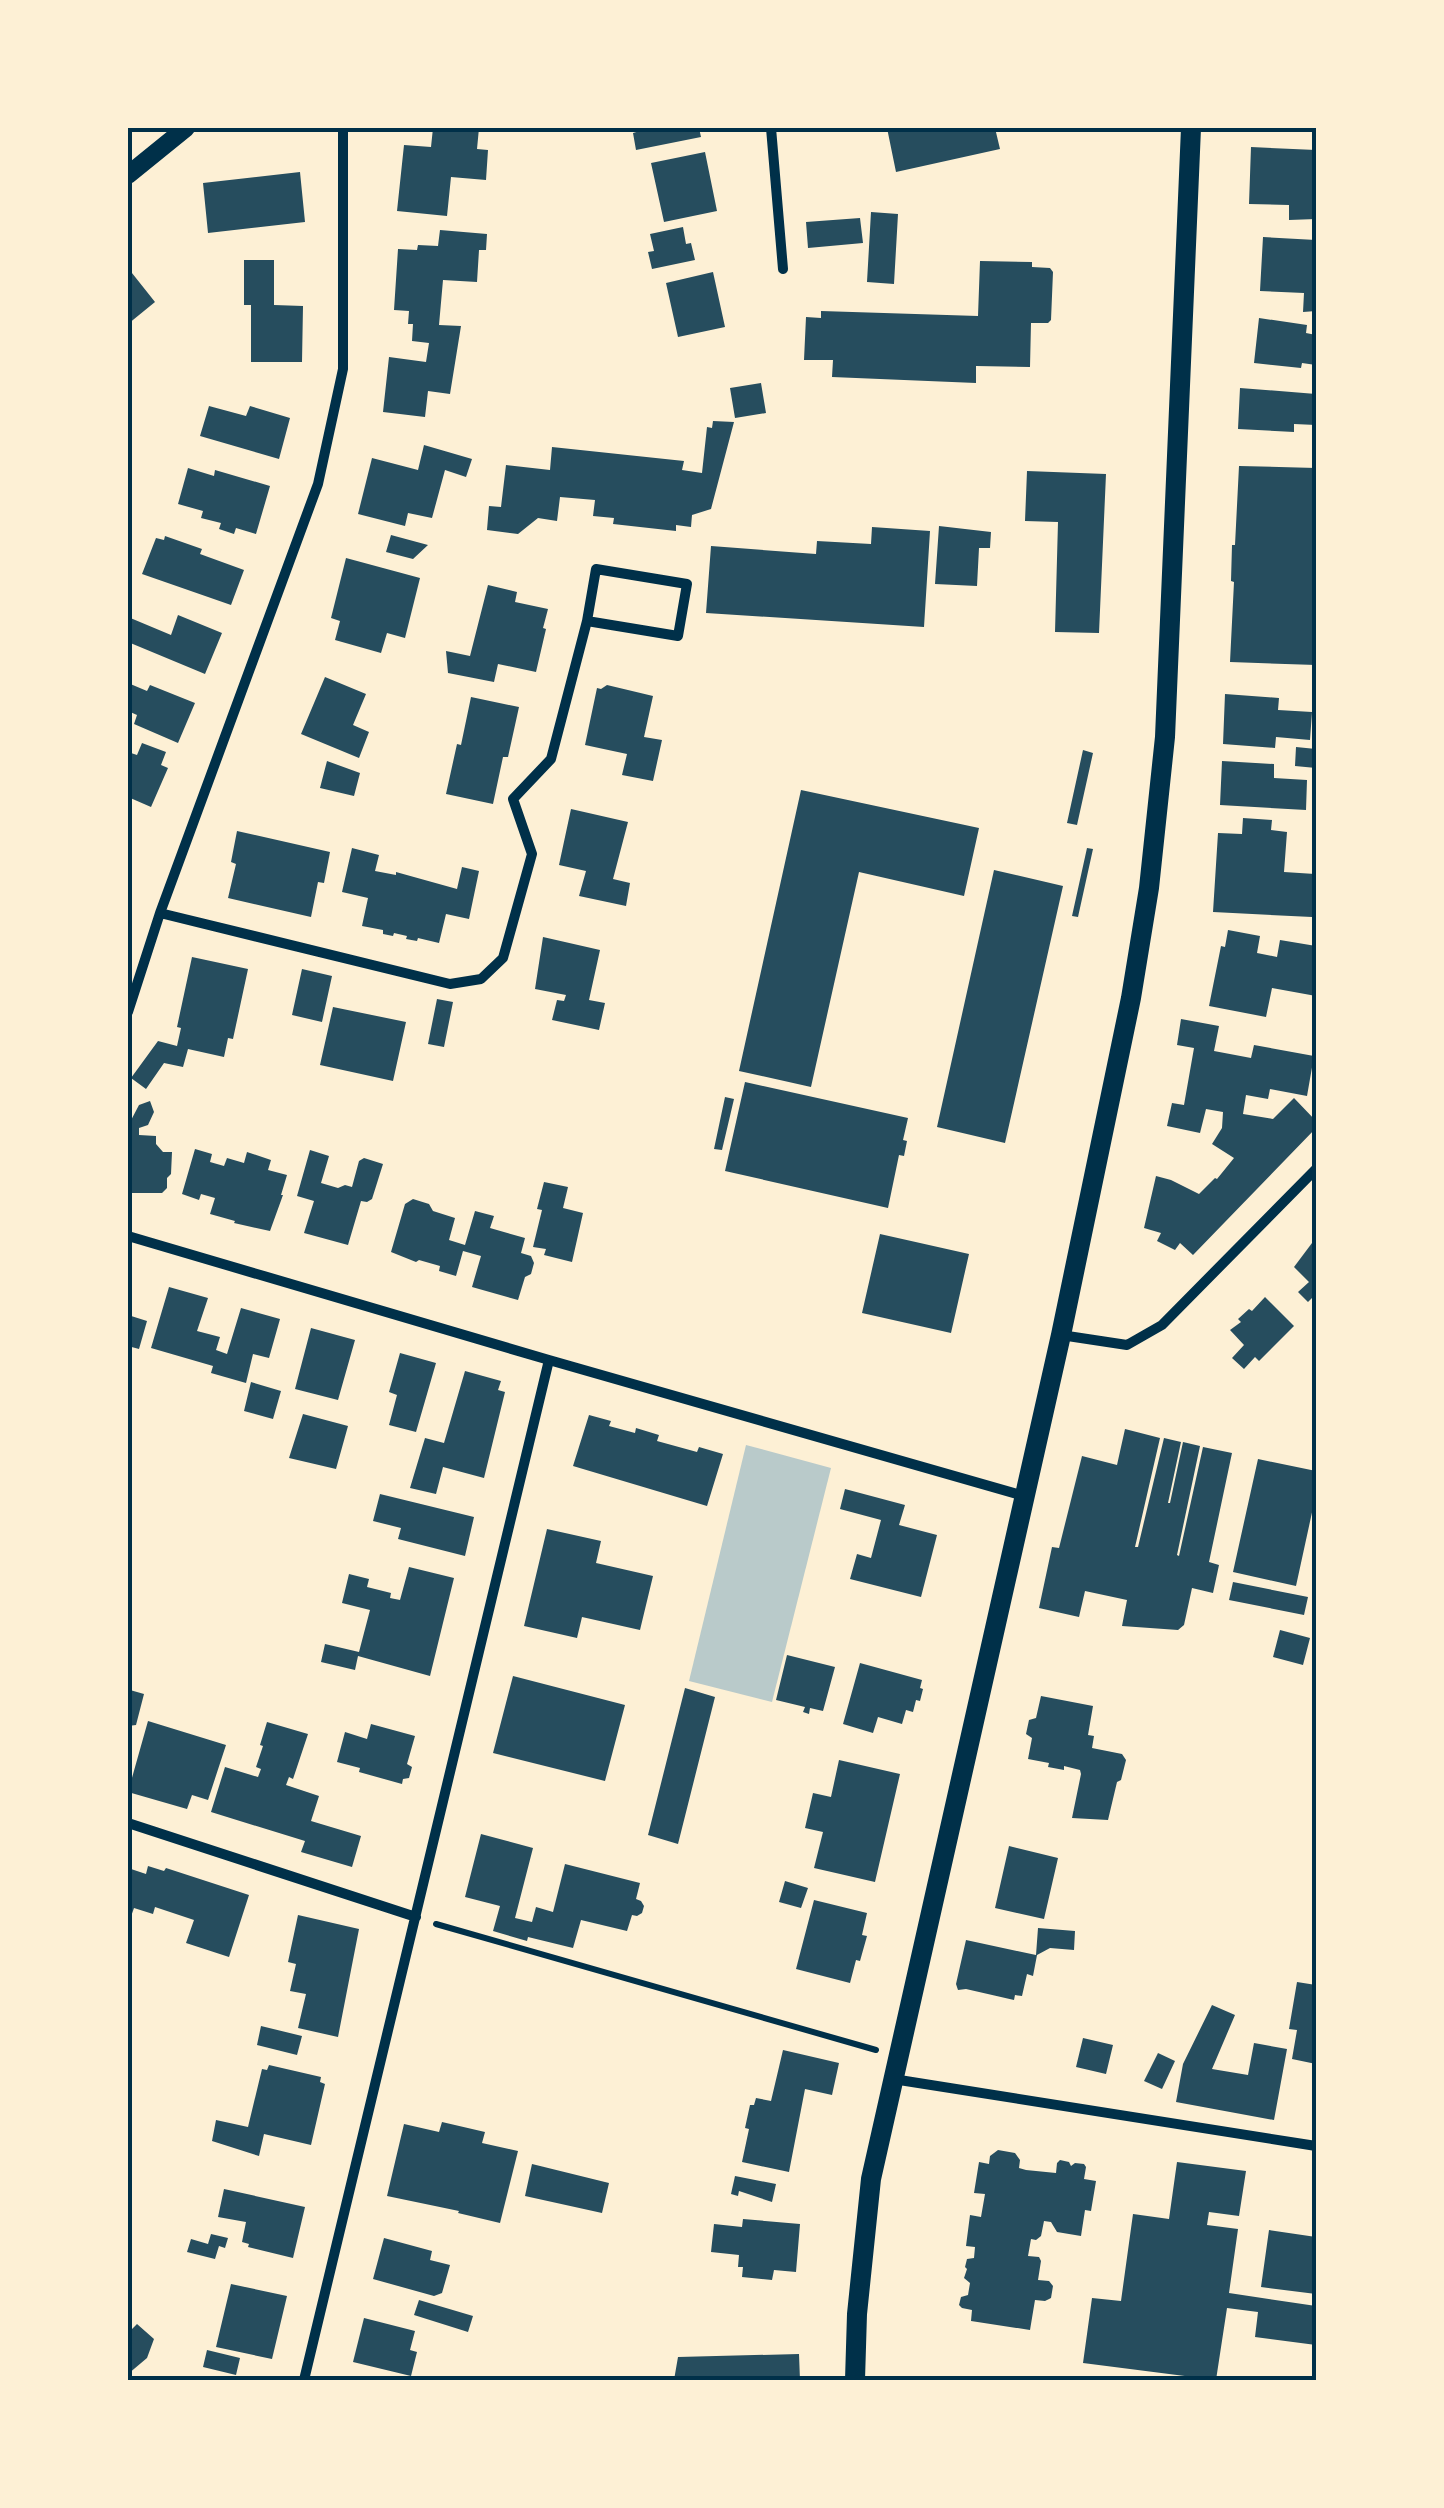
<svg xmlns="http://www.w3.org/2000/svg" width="1444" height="2508" font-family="Rubik,sans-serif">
<rect width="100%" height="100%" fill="#fdf0d5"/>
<!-- green -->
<path fill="#b9caca" d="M746,1445l85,23 -59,234 -83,-21z"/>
<!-- building -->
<path fill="#264d5e" d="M433,128h46l-2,21 11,1 -2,30 -35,-3 -4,39 -50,-5 7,-66 27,2z
M643,128h56l2,9 -65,13 -3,-17 10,-3z
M887,128h108l5,21 -104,23z
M1251,147l65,3v69l-27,1v-15l-40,-1z
M705,152l12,59 -53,11 -13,-59z
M300,172l5,50 -97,11 -5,-50z
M871,212l27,2 -4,70 -27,-2z
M860,218l3,25 -55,5 -2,-26z
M683,227l3,17 5,-1 4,17 -43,9 -4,-17 6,-1 -4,-17z
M440,230l47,4 -1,16h-7l-2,32 -34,-2 -4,45 22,1 -11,68 -22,-3 -3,26 -42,-5 6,-55 37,5 3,-19 -17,-2 1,-17h-5l1,-13 -15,-1 4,-61 19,1 1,-5 20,1z
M1263,237l53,3v71l-13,1 1,-19 -44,-2z
M244,260h30v45l29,1 -1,56h-51v-57h-7z
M980,261l52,1v5l18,1 3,4 -2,48 -3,3h-17l-1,44 -54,-1v17l-144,-6 1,-17h-29l2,-43 15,1v-7l157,5z
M128,268l27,34 -27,22z
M713,272l12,55 -47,10 -12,-54z
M1259,318l48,7 -1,8 10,2v30l-14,-2 -1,5 -47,-5z
M761,383l5,30 -31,5 -5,-30z
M1240,388l76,6v31l-22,-1v8l-56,-3z
M209,406l37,10 4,-10 40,12 -11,41 -79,-23z
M713,421l21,1 -23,87 -19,6 -1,12 -15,-2v6l-63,-7 1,-6 -21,-2 2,-16 -35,-3 -3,24 -19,-3 -20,16 -31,-4 2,-24 12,1 5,-42 44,5 2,-23 132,14 -2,9 20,3 5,-46 5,1z
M424,445l48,14 -6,18 -21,-7 -13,48 -24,-5 -3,13 -47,-12 14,-56 46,12z
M1239,466l77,2v197l-86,-3 4,-80 -3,-1 1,-36h3z
M188,468l26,8 1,-6 55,16 -14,48 -20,-6 -2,6 -15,-5 2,-6 -20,-5 2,-7 -25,-7z
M1027,471l79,3 -7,159 -44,-1 3,-110 -33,-1z
M939,526l52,6 -1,16h-11l-2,38 -42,-2z
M872,527l58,4 -6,96 -218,-14 5,-67 105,8 1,-13 54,3z
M391,535l37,10 -15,14 -27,-7z
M165,536l37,13 -2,5 44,16 -13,35 -89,-31 14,-36 8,2z
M346,558l74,20 -15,60 -18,-5 -6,20 -46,-13 5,-19 -9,-3z
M488,585l29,7 -2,10 33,7 -5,19 3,1 -10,43 -38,-8 -4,18 -46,-9 -2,-22 24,5z
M178,615l44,18 -17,41 -77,-32v-25l43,18z
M325,677l41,17 -13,31 16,7 -10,26 -58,-24z
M128,683l19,8 3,-6 45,18 -17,40 -44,-19 3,-9 -9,-4z
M607,685l46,11 -9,41 18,3 -9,41 -31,-6 5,-21 -42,-9 12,-57 4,1z
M1225,694l54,4 -1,12 34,2 -2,28 -34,-3 -1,11 -52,-4z
M471,697l48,10 -11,50h-5l-10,47 -47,-10 11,-50 4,1z
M142,743l24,9 -5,13 7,3 -17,39 -23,-10v-45l9,3z
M1296,747l20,2v19l-21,-2z
M1083,750l10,3 -16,72 -10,-2z
M327,761l33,12 -6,23 -34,-8z
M1222,761l52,3v14l33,2 -1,30 -86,-5z
M801,790l178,38 -15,68 -105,-24 -48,215 -72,-16z
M571,809l57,13 -15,57 17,4 -4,23 -47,-10 7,-25 -27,-6z
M1243,818l29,2 -1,10 16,2 -3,40 31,2 -3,43 -99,-5 5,-79 24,1z
M237,831l93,21 -6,31 -6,-1 -7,35 -83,-19 8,-34 -5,-2z
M352,848l27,7 -4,16 21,4v-3l61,17 5,-22 17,4 -10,48 -23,-5 -7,29 -21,-5 -1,3 -11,-2 1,-3 -13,-3 -1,3 -10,-2v-4l-21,-4 6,-28 -26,-6z
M1087,848l6,1 -15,68 -6,-1z
M994,870l69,16 -58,257 -68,-16z
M1228,930l32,6 -3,17 20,4 3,-17 36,6v50l-44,-8 -6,29 -57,-11 12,-60 4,1z
M543,937l57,13 -11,50 16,3 -6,27 -47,-10 5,-20 7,1 2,-6 -31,-6z
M192,957l56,12 -15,70 -5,-1 -4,19 -36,-8 -5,18 -19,-4 -18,26 -15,-11 27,-37 19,5 4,-18 -4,-1z
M302,969l30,7 -10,46 -30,-7z
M437,999l16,3 -9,45 -16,-3z
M333,1007l73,15 -13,59 -73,-16z
M1181,1019l38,7 -5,25 37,7 3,-13 60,11 -7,40 -37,-7 -2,10 -22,-4 -3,19 30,5 21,-21 22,23v7l-123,127 -13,-12 -5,7 -18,-9 4,-8 -17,-5 12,-52 15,4 28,14 16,-16 2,1 17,-21 -22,-14 10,-16 1,-16 -17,-3 -6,24 -33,-7 5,-23 12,2 10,-57 -17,-3z
M745,1082l163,36 -5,22 4,1 -3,15 -5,-1 -11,53 -163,-37z
M725,1097l9,2 -12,51 -8,-1z
M150,1101l4,11 -6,13 -9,3v7l17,1v8l7,8h9l-1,22 -4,4v10l-5,5h-34v-67l11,-21z
M195,1149l17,5 -2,8 14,4 3,-8 17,5 3,-11 24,8 -3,10 19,5 -6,20h2l-13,36 -36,-8 1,-2 -25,-7 5,-16 -14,-4 -2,6 -17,-6z
M310,1150l19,6 -8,27 17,5 7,-3 7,2 7,-26 5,-3 19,6 -11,35 -5,3 -6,-1 -13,44 -44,-12 10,-32 -17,-5z
M544,1182l24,5 -5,21 20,5 -11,49 -28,-7 2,-6 -13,-2 9,-37 -5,-1z
M413,1199l16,5 4,7 22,7 -6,22 16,5 10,-34 19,5 -4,12 35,10 -4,15 10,3 3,7 -3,11 -6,3 -7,23 -46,-13 9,-31 -18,-5 -7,25 -17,-5 1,-5 -21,-6 -3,2 -25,-10 14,-48z
M880,1234l89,20 -18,79 -89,-20z
M1312,1243l4,4v47l-8,8 -10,-10 11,-10 -15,-15z
M169,1287l39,11 -11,33 23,6 -4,13 11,4 14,-46 39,11 -11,39 -16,-4 -7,29 -35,-10 2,-7 -62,-18z
M1265,1297l29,29 -35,35 -4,-4 -11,12 -12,-11 12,-13 -14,-15 11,-8 -3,-3 11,-10 3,2z
M128,1315l19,6 -8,28 -11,-3z
M311,1328l44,12 -17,60 -43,-11z
M400,1353l36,10 -20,69 -27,-7 8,-30 -8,-3z
M465,1371l36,10 -3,9 7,2 -21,86 -41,-11 -7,27 -26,-6 15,-50 19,5z
M251,1382l30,9 -8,28 -29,-8z
M303,1414l45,12 -12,43 -47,-11z
M589,1415l22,6 -2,5 26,7 1,-5 23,7 -2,6 40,11 2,-5 24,7 -16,52 -134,-40z
M1125,1429l35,9 -25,109h3l26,-109 17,4 -13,61h2l13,-61 17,4 -23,109 2,1 24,-109 29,6 -23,109 10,3 -6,28 -21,-5 -8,37 -6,5 -56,-4 5,-26 -42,-9 -6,26 -40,-9 13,-61 7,1 23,-92 35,9z
M1258,1459l58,12v23l-20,92 -63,-14z
M845,1489l60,16 -6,20 38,10 -16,62 -71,-18 7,-25 14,4 10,-38 -41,-11z
M380,1494l94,23 -9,39 -67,-17 3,-11 -28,-7z
M547,1529l54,12 -5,22 57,13 -13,54 -58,-13 -5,21 -53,-12z
M409,1567l45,11 -24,98 -72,-20 -3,14 -34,-8 4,-18 34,8 11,-42 -28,-7 7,-29 20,5 -2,8 24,6 -1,5 10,2z
M1233,1582l75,15 -4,18 -75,-15z
M1280,1630l30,8 -7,27 -30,-8z
M787,1655l48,12 -12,44 -13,-3 -1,6 -6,-2 2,-5 -29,-7z
M860,1663l62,17 -2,8 3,1 -3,12 -4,-1 -3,12 -7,-2 -4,14 -24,-7 -5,16 -30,-9z
M513,1676l112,29 -20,76 -112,-28z
M685,1688l30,9 -37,147 -30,-9z
M130,1690l14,4 -8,31 -8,1z
M1041,1696l52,10 -5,29 6,1 -2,12 30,6 4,6 -5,20 -4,2 -9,38 -36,-2 9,-44 -1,-4 -16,-4v4l-16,-3 1,-4 -21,-4 4,-21 -6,-4 3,-14 7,-2z
M148,1721l78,24 -18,55 -16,-5 -5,14 -59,-17z
M267,1722l41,12 -15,45 -4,-2 -3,8 33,11 -8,25 50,15 -9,31 -51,-15 4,-11 -94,-29 14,-45 33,10 3,-8 -5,-2 7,-21 -3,-1z
M371,1724l44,12 -8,28 5,3 -3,11 -6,1 -1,5 -43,-12 1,-4 -23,-6 8,-30 22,7z
M839,1760l61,14 -25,108 -61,-14 9,-36 -18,-4 8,-35 18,4z
M481,1834l52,14 -18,70 17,4 4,-15 17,5 12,-48 75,19 -4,16 5,2 3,5 -2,7 -5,3 -5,-1 -5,16 -46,-11 -8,28 -45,-11 -1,4 -34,-10 7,-25 -35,-9z
M1009,1846l49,12 -14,61 -49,-11z
M148,1866l16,5 2,-3 83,27 -20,62 -43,-14 8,-23 -39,-13 -2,7 -19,-6 -6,17v-57l18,6z
M785,1881l23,7 -7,20 -22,-6z
M814,1900l53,13 -5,22 5,1 -7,25 -4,-1 -6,23 -54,-14z
M298,1915l61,14 -21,108 -40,-9 8,-34 -16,-3 6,-27 -8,-2z
M1038,1928l37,3 -1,19 -24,-2 -13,7 -4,21 -6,-2 -5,22 -7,-1 -1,5 -48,-11 -8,1 -2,-6 10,-44 70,15z
M1297,1982l19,3v79l-24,-5 5,-29 -8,-1z
M1212,2005l23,10 -23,54 36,6 6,-32 33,6 -13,71 -98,-18 7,-38z
M261,2026l41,10 -5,19 -40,-10z
M1083,2038l30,7 -7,29 -30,-7z
M783,2050l56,13 -7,32 -27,-6 -16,83 -47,-10 7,-33 -4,-1 5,-23h4l2,-7 15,3z
M1158,2053l17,8 -13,28 -18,-8z
M269,2065l52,12 -1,5 5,2 -14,61 -47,-11 -5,22 -47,-15 4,-21 32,7 14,-58 5,1z
M442,2122l43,10 -3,11 36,8 -18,72 -42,-10 1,-2 -72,-15 17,-72 35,8z
M998,2150l17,3 5,7 -1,8 7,2 30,3 1,-10 3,-3 9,2 2,4 4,-3 9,1 2,3 -2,12 12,2 -5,30 -6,-1 -4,26 -24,-4 -6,-10 -7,-1 -3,15 -5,4 -5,-1 -3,17 11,1 2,4 -3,19 11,1 4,5 -2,12 -6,3 -10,-1 -5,30 -59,-9 1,-11 -10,-2 -3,-3 2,-8 7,-2 2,-12 -6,-5 3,-9 -2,-2 2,-8 7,-1 1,-11 -9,-1 4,-31 11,2 4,-23 -11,-1 5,-31 10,2 1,-8z
M1177,2162l69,9 -7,45 -30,-4 -2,13 31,4 -9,64 87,13v39l-61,-8 3,-25 -31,-4 -11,72 -133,-17 9,-65 29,3 12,-87 36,5z
M532,2164l77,19 -7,30 -77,-17z
M735,2176l41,8 -4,18 -33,-11 -1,5 -7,-2z
M224,2189l81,18 -12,51 -45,-11 1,-3 -7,-2 4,-20 -28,-5z
M743,2219l57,5 -4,48 -22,-2 -2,10 -30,-3 1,-10h-5l1,-12 -28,-3 3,-28 28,3z
M1269,2230l47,7v57l-55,-7z
M211,2234l17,4 -3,10 -6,-2 -4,13 -28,-7 4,-13 17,5z
M384,2238l48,13 -2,9 20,5 -8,28 -8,3 -61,-17z
M231,2284l56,12 -15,63 -56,-12z
M419,2300l54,16 -5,16 -54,-17z
M364,2318l51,13 -5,19 7,2 -6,24 -58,-14z
M137,2324l17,15 -7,19 -19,16v-41z
M207,2350l33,8 -4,17 -33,-8z
M799,2354l1,26h-126l4,-23z"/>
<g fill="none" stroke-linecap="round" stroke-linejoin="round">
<!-- path -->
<path stroke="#003049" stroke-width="6" d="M436,1924l440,126"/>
<!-- minor -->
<path stroke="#003049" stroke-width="10" d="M771,128l12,141
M160,913l290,71 31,-5 22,-21 29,-104 -19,-55 38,-40 36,-138 9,-52 91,15 -9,52 -91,-15
M128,1012l32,-99 158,-429 25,-115v-241
M128,1236l421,124 475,136
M1061,1335l66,10 35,-20 154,-156
M128,1823l288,94
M893,2079l423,67
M304,2380l245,-1020"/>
<!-- tertiary -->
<path stroke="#003049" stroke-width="18" d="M128,175l58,-47"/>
<!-- secondary -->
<path stroke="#003049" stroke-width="20" d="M855,2380l2,-66 14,-135 190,-844 70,-337 18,-110 16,-151 26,-609"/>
</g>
<!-- border -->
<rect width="1444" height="2508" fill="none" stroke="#fdf0d5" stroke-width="260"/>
<rect x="130" y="130" width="1184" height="2248" fill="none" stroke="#003049" stroke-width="4"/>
</svg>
